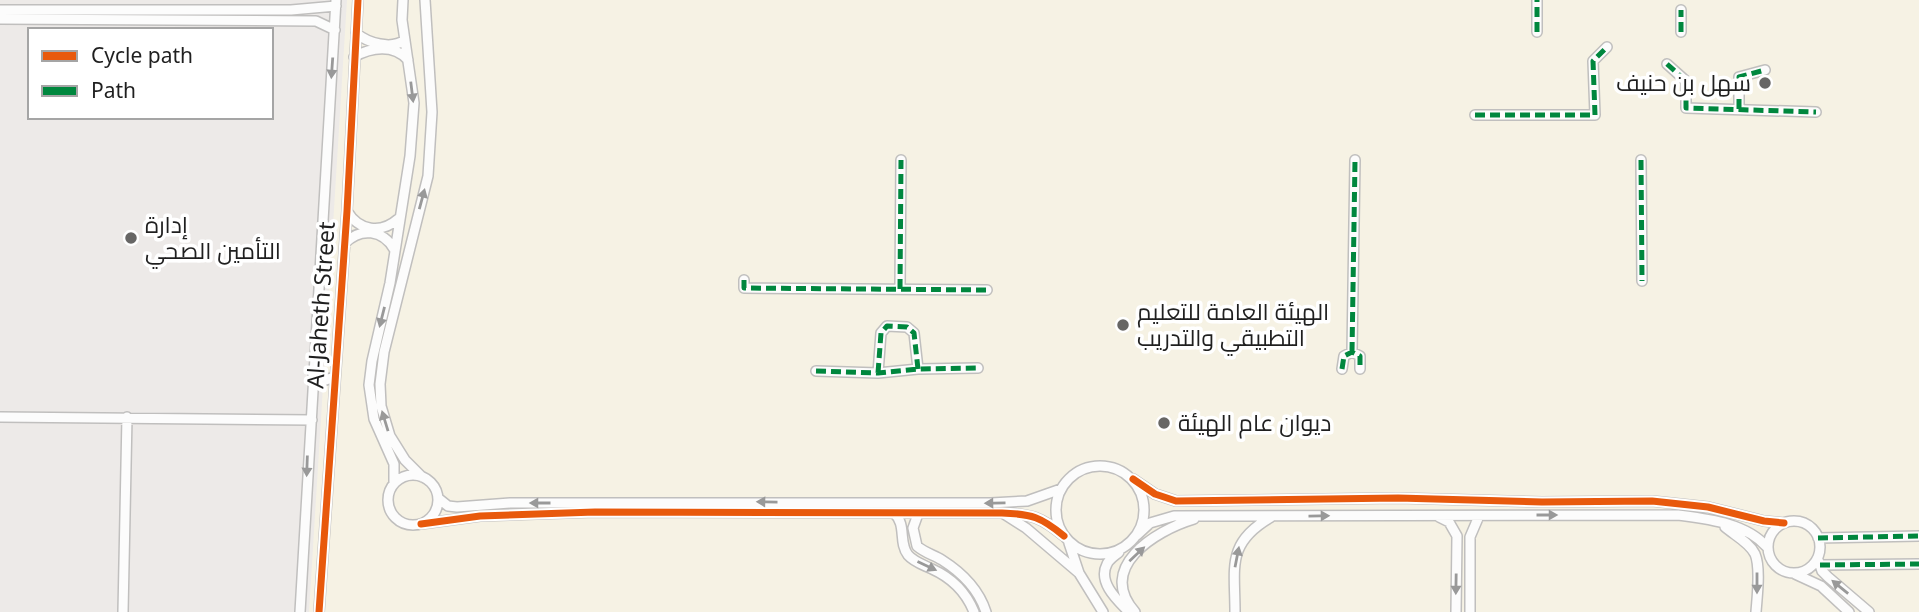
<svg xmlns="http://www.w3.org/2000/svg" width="1919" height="612" font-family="'Noto Sans',Cairo,sans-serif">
<rect width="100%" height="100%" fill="#edeae8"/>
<!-- education -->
<path fill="#f6f2e4" d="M347,0h1572v612h-1610z"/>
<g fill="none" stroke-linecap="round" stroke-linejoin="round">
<!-- minor casing -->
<g stroke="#c0bfbe" stroke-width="12">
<path id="minor" d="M0,10h291l45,-4
M0,19l316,2 19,9
M1537,32v-32
M1681,32v-22
M356,33c12,10 35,17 49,7
M354,57c17,-10 40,-13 54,3
M1667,64l19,17v27l130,4
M1739,109v-32l26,-7
M1475,115h120l-2,-54 14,-14
M1641,160l1,121
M347,211c12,20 34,23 51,8
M345,243c16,-16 38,-13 49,6
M744,280v8l243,2
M900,289l1,-129
M1352,352l3,-192
M1342,369l2,-13 8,-4 8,4v13
M816,371l62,2 40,-4 60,-1
M878,373l3,-40 6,-7 20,1 7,6 4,36
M313,374l10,7 11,-4
M0,417l312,3
M1056 510a44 44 0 1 1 88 0a44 44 0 1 1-88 0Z
M388 500a25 25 0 1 1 50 0a25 25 0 1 1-50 0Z
M422,477l-17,-17 -15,-24 -9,-30 -1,-22 4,-32 44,-176 4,-64 -7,-112
M1133,479l22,15 21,7 222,-3 144,4 110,-1 56,6 56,14 20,2
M394,483v-19l-20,-45 -5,-34 3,-24 18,-78 20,-127 4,-53 -12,-83 1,-20
M438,498l10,8 9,1 53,-4h481l36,-2 34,-12
M894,513c13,12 4,29 14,42 6,7 16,10 24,14 20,9 34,23 42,43
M918,514l-5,14 4,18c8,7 17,9 25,14 19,12 37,30 44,52
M1004,514l22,14 53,45
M1439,517l10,5 8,14 -1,76
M1768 547a26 26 0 1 1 52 0a26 26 0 1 1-52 0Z
M421,524l59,-8 115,-4 407,1c30,1 39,4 62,23
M1725,527c9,8 24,15 30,27 6,14 2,43 1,58
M1137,535l13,-12 24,-7 504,-1c30,4 68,8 89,32
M1818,538l101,-2
M1069,543l10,30 24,39
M1119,552c-3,3 -10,7 -12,12 -9,17 8,34 19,45
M1819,562l3,9 6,6 41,35
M1820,565l99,-1
M1795,574l26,12 28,26
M123,612l4,-195
M300,612l36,-612
M319,612l28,-401 11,-211
M1135,612c-39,-44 19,-81 59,-93
M1235,612c0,-45 -9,-69 36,-95
M1470,612v-75l9,-21"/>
</g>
<!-- minor -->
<use href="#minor" stroke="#fcfcfc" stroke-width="9"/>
<!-- quiet -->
<path stroke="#00873e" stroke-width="5" stroke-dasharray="10 5" stroke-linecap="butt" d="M1537,32v-32
M1681,32v-22
M1667,64l19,17v27l130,4
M1739,109v-32l26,-7
M1475,115h120l-2,-54 14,-14
M1641,160l1,121
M744,280v8l243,2
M900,289l1,-129
M1352,352l3,-192
M1342,369l2,-13 8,-4 8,4v13
M816,371l62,2 40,-4 60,-1
M878,373l3,-40 6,-7 20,1 7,6 4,36
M1818,538l101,-2
M1820,565l99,-1"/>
<!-- cycleway casing -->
<g stroke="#fff" stroke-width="11">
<path id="cycleway" d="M1133,479l22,15 21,7 222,-3 144,4 110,-1 56,6 56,14 20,2
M421,524l59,-8 115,-4 407,1c30,1 39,4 62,23
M319,612l28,-401 11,-211"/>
</g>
<!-- cycleway -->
<use href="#cycleway" stroke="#e8590c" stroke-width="7"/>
</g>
<!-- one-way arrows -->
<defs><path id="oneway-solid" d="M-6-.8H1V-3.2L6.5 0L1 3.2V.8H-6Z" transform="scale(1.75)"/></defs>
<g fill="#999">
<use href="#oneway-solid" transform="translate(332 68) rotate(94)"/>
<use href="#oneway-solid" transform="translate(412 92) rotate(83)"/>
<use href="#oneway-solid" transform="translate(422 199) rotate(-75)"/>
<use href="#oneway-solid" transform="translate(382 317) rotate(104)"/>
<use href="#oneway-solid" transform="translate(385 421) rotate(-107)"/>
<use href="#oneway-solid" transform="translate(307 466) rotate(92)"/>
<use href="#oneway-solid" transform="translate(767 502) rotate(-179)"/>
<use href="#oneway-solid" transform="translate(540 503) rotate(-180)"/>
<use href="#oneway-solid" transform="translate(995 503) rotate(179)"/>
<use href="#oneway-solid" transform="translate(1547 515)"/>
<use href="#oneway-solid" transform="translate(1319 516) rotate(-1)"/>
<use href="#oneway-solid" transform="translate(1137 554) rotate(-43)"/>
<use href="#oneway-solid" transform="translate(1237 557) rotate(-79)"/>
<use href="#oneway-solid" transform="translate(927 566) rotate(25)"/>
<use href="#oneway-solid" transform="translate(1757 583) rotate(90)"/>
<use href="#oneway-solid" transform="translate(1456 584) rotate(91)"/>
<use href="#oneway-solid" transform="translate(1840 587) rotate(-141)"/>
</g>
<!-- markers -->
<g fill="#676665" stroke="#fff" stroke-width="2.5">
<circle cx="1765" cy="83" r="7"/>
<circle cx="131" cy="238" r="7"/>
<circle cx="1123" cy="325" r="7"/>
<circle cx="1164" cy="423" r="7"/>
</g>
<g text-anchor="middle" stroke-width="7" stroke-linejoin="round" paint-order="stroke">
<!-- poi labels -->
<g font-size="23" fill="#1f1f1f" stroke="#fff" text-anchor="start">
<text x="1751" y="91" text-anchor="end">سهل بن حنيف</text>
<text x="145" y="233">إدارة<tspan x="145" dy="26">التأمين الصحي</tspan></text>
<text x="1137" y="320">الهيئة العامة للتعليم<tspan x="1137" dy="26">التطبيقي والتدريب</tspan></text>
<text x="1178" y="431">ديوان عام الهيئة</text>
</g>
<!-- street labels -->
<g font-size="23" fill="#1f1f1f" stroke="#fff">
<text transform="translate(321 305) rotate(-86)" y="8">Al-Jaheth Street</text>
</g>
</g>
<!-- legend -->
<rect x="28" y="28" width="245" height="91" fill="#ffffff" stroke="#a5a5a5" stroke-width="2"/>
<rect x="42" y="51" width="35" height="10" fill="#e8590c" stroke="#a5a5a5" stroke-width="2"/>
<text x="91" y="63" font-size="21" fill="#1f1f1f">Cycle path</text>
<rect x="42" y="86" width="35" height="10" fill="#00873e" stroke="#a5a5a5" stroke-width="2"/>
<text x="91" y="98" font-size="21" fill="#1f1f1f">Path</text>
</svg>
